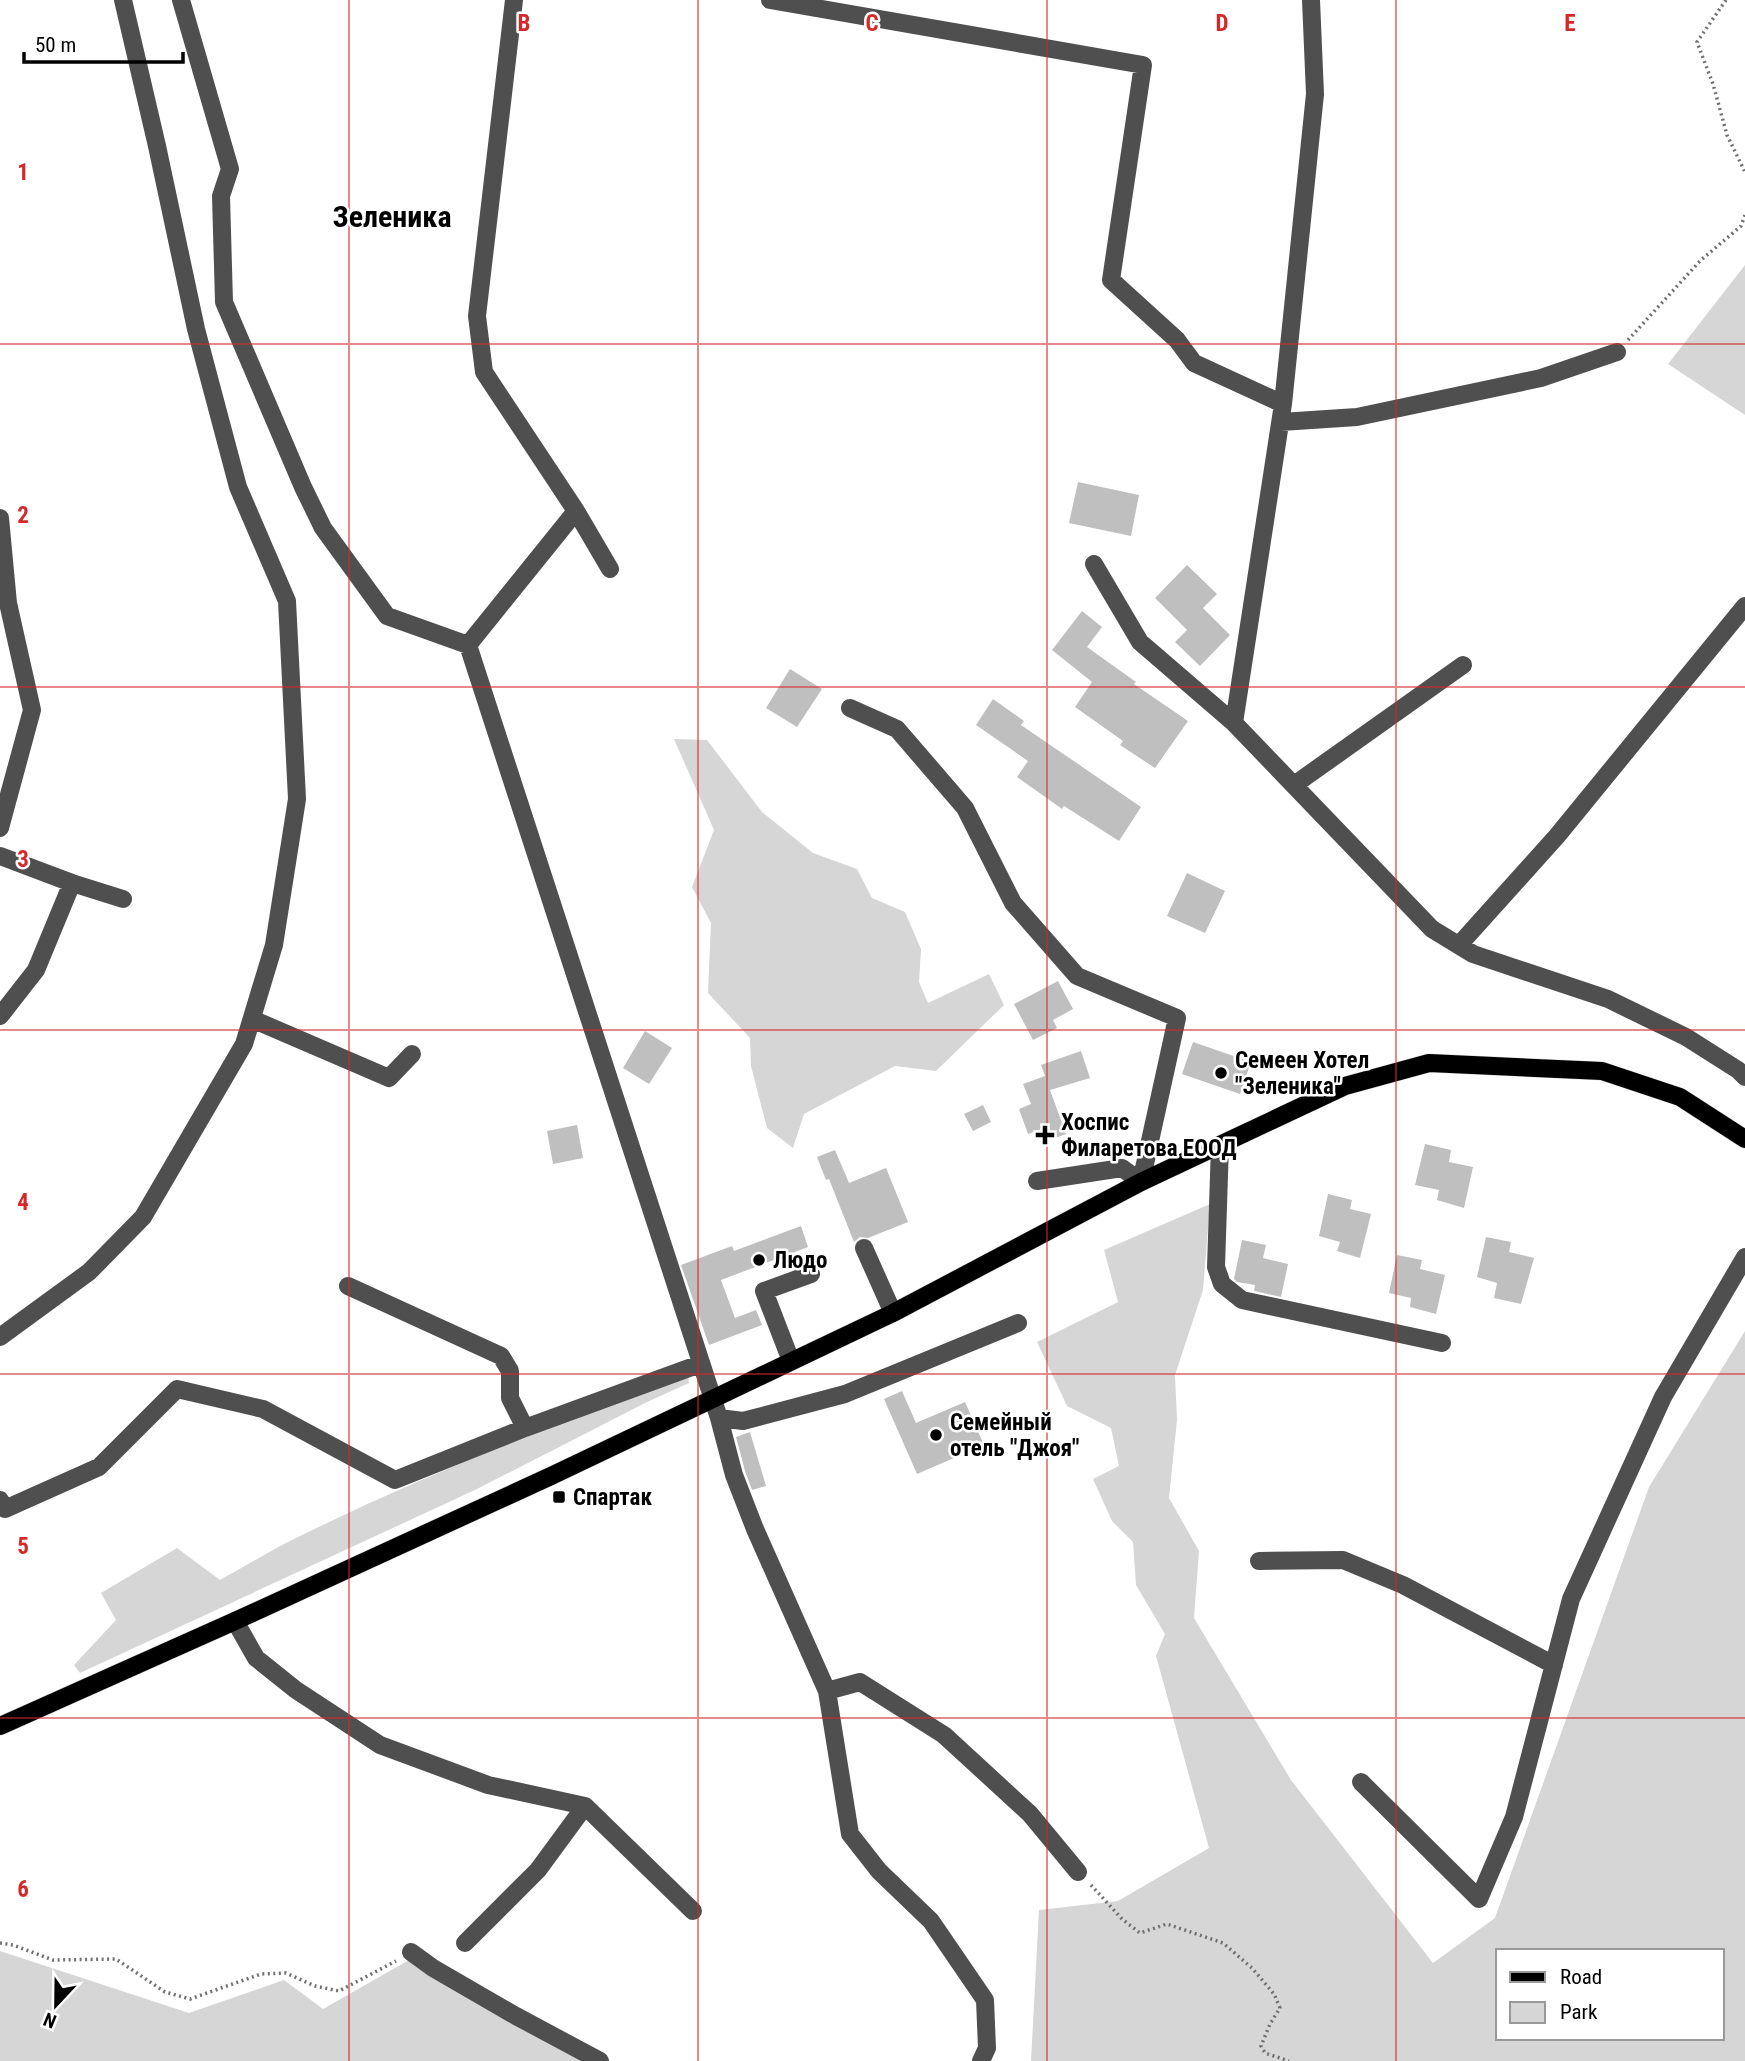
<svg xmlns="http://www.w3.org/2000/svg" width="1745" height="2061" font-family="'Roboto Condensed',sans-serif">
<rect width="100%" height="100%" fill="#fff"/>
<!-- green -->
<path fill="#d6d6d6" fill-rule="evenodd" d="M1745,265v150l-77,-51z
M674,739l33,1 55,72 51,41 44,16 15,29 33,14 16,37 -2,33 9,21 61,-29 15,31 -68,66 -41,-5 -91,48 -11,34 -26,-20 -16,-62 -1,-28 -42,-45 3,-70 -19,-36 22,-57z
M1210,1204l-7,86 -28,85 2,45 -8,78 30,53 -5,67 97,162 142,183 62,-45 154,-431 96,-156v730h-714l8,-151 79,-9 91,-53 -53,-192 9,-22 -29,-49 -3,-43 -21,-21 -19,-42 26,-13 -8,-38 -44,-22 -30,-64 81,-40 -14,-52zM1498,1951h224v87h-224z
M688,1374l1,9 -44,20 -168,86 -397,184 -6,-8 42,-45 -15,-27 76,-45 43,32c27,-15 53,-31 80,-44 126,-62 257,-112 388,-162z
M0,1951l189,62 95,-33 39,29 86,-49 181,101h-590z"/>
<!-- building -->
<path fill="#bfbfbf" d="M1078,482l61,13 -8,41 -62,-13z
M1187,565l30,29 -14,14 27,27 -30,31 -25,-24 12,-12 -32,-32z
M1082,611l20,16 -15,20 49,35 -2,2 54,37 -33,47 -35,-23 3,-4 -48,-34 17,-25 -40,-32z
M790,669l32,20 -25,38 -31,-19z
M993,699l31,22 -3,4 120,82 -22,34 -55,-35 -2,3 -45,-32 11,-16 -52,-36z
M1187,873l38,18 -20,42 -38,-17z
M1058,981l15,28 -20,11 4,8 -24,12 -19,-36z
M645,1031l27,17 -23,36 -26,-16z
M1193,1042l58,20 -11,32 -58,-20z
M1081,1051l9,27 -40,12 16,44 -19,7 -5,-12 -14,5 -9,-25 12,-5 -8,-20 22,-8 -4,-11z
M983,1105l8,17 -18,9 -9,-17z
M577,1125l6,33 -30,6 -6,-33z
M1425,1144l26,6 -2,12 24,5 -9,41 -27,-8 2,-10 -24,-5z
M835,1150l14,33 37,-15 22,54 -40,16 -8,-1 -6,5 -25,-63 -3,1 -9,-23z
M1328,1194l24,6 -2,9 21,5 -11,44 -23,-7 3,-9 -21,-6z
M801,1226l7,21 -87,33 14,38 21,-8 6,15 -53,20 -28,-80 51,-19 2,5z
M1486,1237l25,5 -2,10 25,6 -13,46 -27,-6 3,-15 -20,-6z
M1242,1240l24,5 -3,13 25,6 -7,33 -27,-6 1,-6 -18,-3 -3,-3z
M1397,1255l25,5 -2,9 25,6 -9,39 -26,-7 1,-9 -22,-5z
M902,1391l14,32 49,-21 19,43 -67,29 -33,-75z
M750,1432l16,54 -14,4 -7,-19 -9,-34z"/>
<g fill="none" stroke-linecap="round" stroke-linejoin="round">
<!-- major casing -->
<g stroke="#dbdbdb" stroke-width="19">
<path id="major" d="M0,1726l235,-105 316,-145 342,-163 248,-131 204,-96 84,-23 173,8 78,26 65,42"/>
</g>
<!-- path -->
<path stroke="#717171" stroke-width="3.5" stroke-dasharray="2 3.5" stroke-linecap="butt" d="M1726,0l-29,42 16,42 14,51 18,37
M1628,340l72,-79 41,-35 4,-11
M1091,1885l31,34 18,14 27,-9 56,19 29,25 22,26 6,14 -10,16 -9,22 4,7 24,8
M0,1943l13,2 40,15 63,-1 49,33 25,7 71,-25 25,-1 29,13 24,5 57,-30"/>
<!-- minor -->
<path stroke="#4f4f4f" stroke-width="18" d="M181,0l49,169 -9,27 3,106 79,185 20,41 64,88 81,29 251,773 24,3 102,-27 173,-71
M514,0l-37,316 7,56 92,139 34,58
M770,0l373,65 -32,215 66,60 17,23 89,41
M1311,0l4,94 -32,310 -49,319 198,206 41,25 135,45 78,38 52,33 7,7
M1281,422l76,-5 184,-39 76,-26
M0,518l8,85 24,107 -32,118
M1094,564l46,78 94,81
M468,645l108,-134
M850,708l47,21 68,79 48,95 64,73 100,42 -36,164 -19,-14 -85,13
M1294,785l169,-120
M0,856l72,27 51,16
M1459,945l98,-109 188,-230
M0,1016l36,-46 36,-87
M252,1019l137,59 23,-24
M1220,1145l-4,122 6,17 20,16 200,43
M864,1248l29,65
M348,1286l153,70 9,15v27l15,30
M0,1337l89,-65 54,-55 101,-173 30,-99 23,-146 -10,-198 -49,-114 -42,-158 -39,-183 -34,-146
M791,1361l-27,-70 47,-17
M719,1418l15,57 21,54 72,162 23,143 29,37 52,50 54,79 2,48 -6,13
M0,1500l5,9 94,-42 78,-78 86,20 132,71 130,-52 175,-64
M1259,1561l84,-1 60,25 151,80
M235,1621l21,37 40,32 84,55 108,40 97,21 108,105
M827,1691l33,-9 84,53 86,79 48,58
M1361,1782l118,117 35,-82 57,-218 92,-202 82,-140
M465,1943l73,-73 47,-64
M411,1952l22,16 83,48 84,45"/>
<!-- major -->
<use href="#major" stroke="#000" stroke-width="18"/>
</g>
<!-- grid -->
<path fill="none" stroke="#d62828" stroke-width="2" stroke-opacity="0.55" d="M349,0v2061M698,0v2061M1047,0v2061M1396,0v2061M0,344h1745M0,687h1745M0,1030h1745M0,1374h1745M0,1718h1745"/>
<!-- markers -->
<g fill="#000" stroke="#fff" stroke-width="2.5">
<circle cx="1221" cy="1073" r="7"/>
<path d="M1041.5 1124.5h7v7h7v7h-7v7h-7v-7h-7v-7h7z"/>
<circle cx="759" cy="1260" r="7"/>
<circle cx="936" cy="1435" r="7"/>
<rect x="552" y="1490" width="14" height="14" rx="3.5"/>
</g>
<g text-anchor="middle" stroke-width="5" stroke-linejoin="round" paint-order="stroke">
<!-- poi labels -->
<g font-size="23" font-weight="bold" fill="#000" stroke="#fff" text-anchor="start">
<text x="1235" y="1068">Семеен Хотел<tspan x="1235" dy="26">"Зеленика"</tspan></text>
<text x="1061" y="1130">Хоспис<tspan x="1061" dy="26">Филаретова ЕООД</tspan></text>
<text x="773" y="1268">Людо</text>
<text x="950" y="1430">Семейный<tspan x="950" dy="26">отель "Джоя"</tspan></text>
<text x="573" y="1505">Спартак</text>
</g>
<!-- district labels -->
<g font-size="30" font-weight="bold" fill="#000" stroke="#fff">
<text x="392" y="227">Зеленика</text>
</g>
</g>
<g font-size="23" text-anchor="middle" font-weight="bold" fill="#d62828" stroke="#fff" stroke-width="5" stroke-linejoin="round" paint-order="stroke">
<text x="524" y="31">B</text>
<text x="872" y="31">C</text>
<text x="1222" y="31">D</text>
<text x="1570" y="31">E</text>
<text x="23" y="180">1</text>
<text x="23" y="523">2</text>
<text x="23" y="867">3</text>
<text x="23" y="1210">4</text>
<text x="23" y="1554">5</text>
<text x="23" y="1897">6</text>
</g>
<!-- legend -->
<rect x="1496" y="1949" width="228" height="91" fill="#ffffff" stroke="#999999" stroke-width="2"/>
<rect x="1510" y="1972" width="35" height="10" fill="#000000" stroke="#999999" stroke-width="2"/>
<text x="1560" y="1984" font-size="21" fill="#000000">Road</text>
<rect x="1510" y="2002" width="35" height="21" fill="#d6d6d6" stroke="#999999" stroke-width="2"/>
<text x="1560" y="2019" font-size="21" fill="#000000">Park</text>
<!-- north arrow -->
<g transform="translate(56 2005) rotate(202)" stroke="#ffffff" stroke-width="5" paint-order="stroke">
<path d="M0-5L12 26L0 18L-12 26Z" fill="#000000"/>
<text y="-10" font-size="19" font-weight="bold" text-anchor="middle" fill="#000000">N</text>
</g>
<!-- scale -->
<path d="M24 52v10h159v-10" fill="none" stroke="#000000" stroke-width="3.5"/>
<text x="35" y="52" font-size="21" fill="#000000" stroke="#ffffff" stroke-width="5" paint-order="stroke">50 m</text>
</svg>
